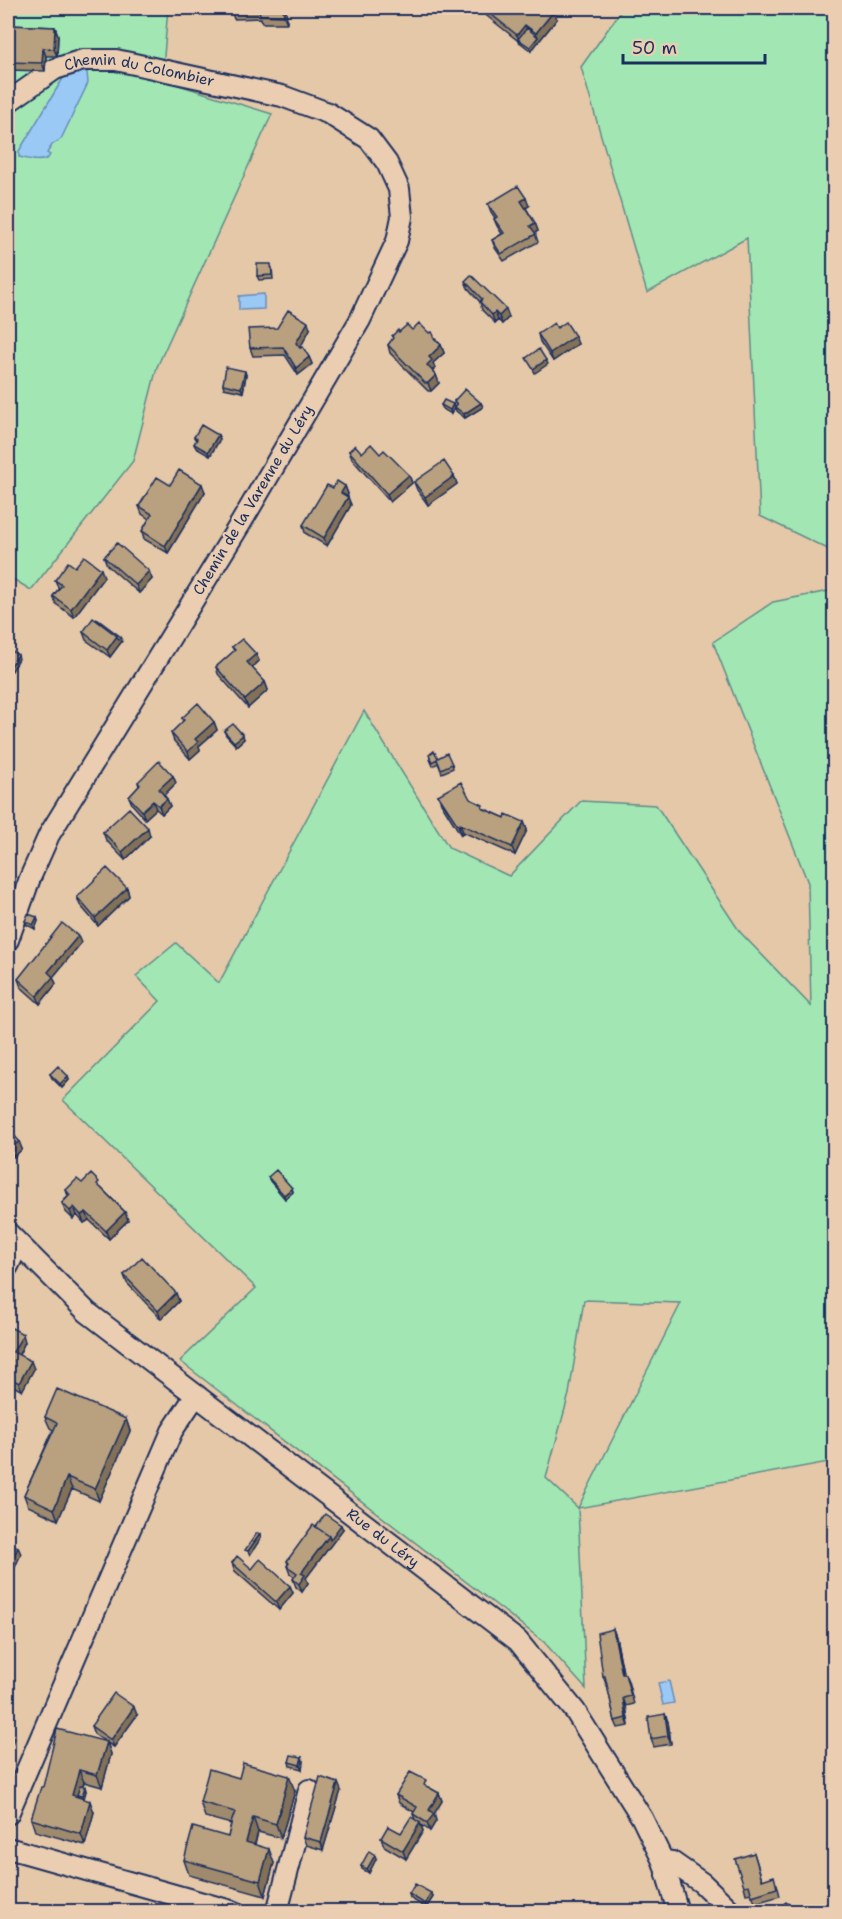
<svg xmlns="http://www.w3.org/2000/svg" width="842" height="1919" font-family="'Shantell Sans',sans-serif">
<rect width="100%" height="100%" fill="#e5c8a8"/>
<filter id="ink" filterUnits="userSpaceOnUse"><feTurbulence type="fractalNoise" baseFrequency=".0167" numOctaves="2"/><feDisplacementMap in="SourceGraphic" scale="12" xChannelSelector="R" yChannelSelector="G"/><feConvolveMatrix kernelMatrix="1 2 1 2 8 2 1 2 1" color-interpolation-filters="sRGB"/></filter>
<g filter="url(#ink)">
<!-- green -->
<path fill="#a2e7b3" stroke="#5e8b88" stroke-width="1.5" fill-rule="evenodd" d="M8,8h160l-6,72 110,34 -115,253 -24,94 -102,129 -23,-14z
M623,8h211v544l-74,-36 -13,-278 -100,55 -66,-226z
M834,590v871l-256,47 8,181 -42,-47 -364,-281 76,-73 -193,-188 97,-99 -24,-25 40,-33 43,40 145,-272 85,137 60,28 72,-75 75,4 84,127 71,74 -3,-123 -95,-241 60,-40zM584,1300l97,3 -103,205 -32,-30 23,-84z"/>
<!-- water -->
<path fill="#9bc9f6" stroke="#688bb9" stroke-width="1.5" d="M81,70l6,2 1,11 -27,56 -9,6 -5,8 3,2 -2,3c-9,5 -19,1 -29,-1v-6l46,-76z
M264,294v15l-25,1v-14z
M669,1681l5,22 -11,2 -5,-22z"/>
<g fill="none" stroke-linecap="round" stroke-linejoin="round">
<!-- minor casing -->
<g stroke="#1b2f5e" stroke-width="24">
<g id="minor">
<path id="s1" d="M8,102l47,-33 28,-9h33l166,36 46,17 41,26 18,24 12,26 3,28 -5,24 -37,79 -118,201 -193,314 -19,43 -22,62"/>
<path id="s2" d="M8,1233l79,79 431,329 57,70 67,107 21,43 15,51"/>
<path d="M8,1266l10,-21"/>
<path d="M8,1814l164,-383 24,-36"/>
<path d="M8,1848l227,64"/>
<path d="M663,1861l9,1 30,21 30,29"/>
<path d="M277,1912l32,-122"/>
</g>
</g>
<!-- minor -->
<use href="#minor" stroke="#ebceb1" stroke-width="20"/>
</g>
<!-- wall -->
<path fill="#9f8a6d" stroke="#1b2f5e" stroke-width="1.5" d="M230,8h56l1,15h-25l-1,-5 -27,1z
M477,8h47l7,6 26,5 -26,32 -53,-42z
M8,25l47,2 3,8 -1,21h-11l-1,15 -37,-1z
M488,204l41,2 -3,2 9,15 3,8 -3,2 3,9 -34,19 -9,-13 -3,-8 10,-6 -5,-8 -3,-7 1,-1 -4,-6z
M272,268l1,11 -14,1 -2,-4z
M465,281l44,36 -7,7 -4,-4 -3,3 -13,-13 -2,-8 -12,-14z
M557,328l21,16 -25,17 -13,-19 -2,-8z
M310,329l-10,19 9,9 3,7 -14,11 -13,-20 -32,1 -3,-8z
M412,330l24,10 5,5 3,8 -11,10 2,5 -3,2 4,5 3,8 -8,8h-3l-38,-38 -2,-8 5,-6 -1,-3 7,-4z
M246,375l-3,17 -19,-4 -1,-4z
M454,401l27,2 2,4 -18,11 -9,-7 -1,-4 1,-1z
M453,404l1,4 -3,6 -8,-5 -2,-4z
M218,435l2,4 -10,17 -14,-8 -2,-4 2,-3 -2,-4z
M349,451l13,2 18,1 29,21 3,8 -22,19 -38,-43z
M454,476l3,8 -29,21 -11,-15 -3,-8z
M170,485l35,7 -37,61 -24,-14 -2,-8 7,-12 -7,-5 -3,-8z
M345,486l3,8 -1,2 4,9 -24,41 -22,-13 -2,-8 30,-37z
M104,557l48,22 -13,14 -32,-28z
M75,567l29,10 -30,40 -18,-13 -3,-8 6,-8 -1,-1 -3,-7z
M83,632l39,9 -12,16 -24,-17z
M232,647l24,7 3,7 -7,7 13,14 3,8 -20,18 -30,-34 -2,-7 18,-16z
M182,718l32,4 3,8 -18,16 1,4 -10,9 -16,-18 -3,-8 12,-11z
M224,731l20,8 -8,7 -10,-11z
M438,758l14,6 1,4 -11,5 -4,-10 -5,3 -3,-7z
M173,776l3,7 -12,12 3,4 3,7 -8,8 -6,-5 -11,10 -13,-15 -3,-7 10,-11 -1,-4z
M438,795l47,14 20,9 19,4 3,8 -12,25 -52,-23 -2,3 -20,-32z
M103,832l47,4 -25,24 -19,-20z
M127,888l2,8 -31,30 -18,-21 -3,-8z
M25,921h13l-3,8 -8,-4z
M81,943l-28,34 3,7 -16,20 -19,-17 -3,-8z
M50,1074l19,6 -7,8 -10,-10z
M8,1128l14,21 -8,8 -6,-6z
M268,1177l24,11 1,4 -8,7 -15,-18z
M82,1183l19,5 24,24 3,8 -19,19 -20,-19 -5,3 -7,-8 -4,4 -8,-8 -3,-8 6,-7 -2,-6z
M124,1275l55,26 -18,18 -34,-36z
M8,1326l17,16 -6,13 15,14 -12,22 -14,-8z
M45,1417l81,2 4,12 -31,70 -27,-12 -14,31 -30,-14 -4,-11 29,-65 -3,-2z
M316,1527l27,2 -37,49 2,5 -6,9 -6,-5 -3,-8 2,-2 -5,-3 -3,-8 1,-2 -1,-3z
M232,1563l20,6 38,17 3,7 -14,17 -44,-39z
M613,1629l3,8 7,37h2l3,7 6,23 -8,2 3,20 -11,2 -3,-7 -8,-37h-1l-3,-8z
M665,1714l3,8 3,22 -17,3 -3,-8z
M137,1715l-23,32 -7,-4 4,11 -9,33 -18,-5 -2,5h3l1,4 -2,8 10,13 -9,33 -50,-14 -4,-12 12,-32 63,-45 -12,-8 -3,-8z
M302,1757l1,4 -1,8 -12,-3 -1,-4z
M239,1778l56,13 -14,47 -23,-6 -3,13 19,18 -9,33 -76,-21 -5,-15 44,-23 3,-13 -26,-7 -5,-15z
M428,1787l11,6 3,8 -8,13 2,7 -6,10 -9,-6 2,6 -17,28 -22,-13 -3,-8 20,-5 14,-13 -2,-6 1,-2 -15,-9 -3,-8z
M341,1790l-18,60 -17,-5 -3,-8z
M754,1853l8,26 15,5 3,12 -25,7 -3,-10 -6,1 -2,-8z
M376,1859l-7,14 -7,-4 -1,-3z
M409,1894l24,3 -7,11 -16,-10z"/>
<!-- shaded-wall -->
<path fill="#827159" stroke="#1b2f5e" stroke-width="1.5" d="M283,8h3l1,15 -3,-7z
M554,11l3,8 -26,32 -1,-4 8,-10 -2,-4z
M525,25l3,7 -10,7 2,4 -3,-8z
M55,27l3,8 -1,21 -3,-7z
M43,48l3,8 -1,15 -3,-8z
M526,198l3,8 -5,3 -3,-8z
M535,223l3,8 -5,3 -3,-8z
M506,309l3,8 -7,7 -3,-8z
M495,312l3,8 -3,3 -3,-8z
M308,322l2,7 -11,21 -3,-7z
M575,336l3,8 -25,17 -3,-8z
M441,345l3,8 -11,10 2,5 -5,5 -3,-8 2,-8z
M309,357l3,7 -14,11 -2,-7z
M546,360l2,4 -13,9 -2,-4z
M245,371l1,4 -3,17 -2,-4z
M436,375l3,8 -8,8 -3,-8z
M481,403l2,4 -18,11 -1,-4z
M453,404l1,4 -3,6 -1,-4z
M218,435l2,4 -10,17 -2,-4z
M409,475l3,8 -22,19 -3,-8z
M454,476l3,8 -29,21 -3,-8z
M202,484l3,8 -37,61 -3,-7z
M345,486l3,8 -4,7 -3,-8z
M348,497l3,8 -24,41 -3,-8z
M101,569l3,8 -30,40 -3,-8z
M149,571l3,8 -13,14 -3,-8z
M117,636l4,1 1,4 -12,16 -3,-7z
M256,654l3,7 -10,9 -2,-8z
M18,655l1,4 -7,12 -2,-4z
M265,682l3,8 -20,18 -3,-8z
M9,720l2,8 -3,6v-12z
M214,722l3,8 -18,16 1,4 -10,9 -2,-7 7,-13z
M243,735l1,4 -8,7 -2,-4z
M173,776l3,7 -14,14 -3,-8z
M167,799l3,7 -8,8 -3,-8z
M153,801l3,8 -11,10 -3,-8z
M524,822l3,8 -12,25 -3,-8z
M460,824l3,8 -2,3 -2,-8z
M148,828l2,8 -25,24 -3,-8z
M127,888l2,8 -31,30 -3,-8z
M37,917l1,4 -3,8 -2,-4z
M78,936l3,7 -28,34 3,7 -16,20 -3,-8 11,-24z
M68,1076l1,4 -7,8 -2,-4z
M19,1141l3,8 -8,8 -3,-8z
M292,1188l1,4 -8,7 -1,-4z
M74,1207l3,8 -4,4 -3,-8z
M86,1212l3,8 -5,3 -3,-8z
M125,1212l3,8 -19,19 -3,-8z
M176,1293l3,8 -18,18 -3,-8z
M23,1334l2,8 -9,18 -3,-8z
M31,1361l3,8 -12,22 -3,-8z
M126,1419l4,12 -31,70 -4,-12z
M67,1477l5,12 -14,31 -4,-11z
M341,1525l2,4 -37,49 2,5 -6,9 -3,-8 2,-11 28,-37z
M260,1534l1,4 -11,17 -2,-4z
M18,1547l3,7 -13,29v-14z
M290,1586l3,7 -14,17 -3,-8z
M613,1629l3,8 9,45 -3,-8z
M623,1698l3,8 3,20 -3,-8z
M134,1707l3,8 -23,32 -3,-7z
M665,1714l3,8 3,22 -3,-8z
M11,1731l3,8 -6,15v-14z
M107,1742l4,12 -9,33 -5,-12z
M302,1757l1,4 -1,8 -2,-4z
M79,1770l5,12 -4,14 -3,-1 2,4 -7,-4z
M289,1776l6,15 -14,47 -5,-14z
M338,1783l3,7 -18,60 -2,-8z
M85,1787l1,4 -3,9 -1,-4z
M439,1793l3,8 -8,13 2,7 -6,10 -3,-8 2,-13z
M90,1801l4,11 -9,33 -4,-11z
M253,1817l5,15 -7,25 -5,-15z
M420,1823l3,8 -17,28 -3,-8z
M269,1849l5,14 -9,33 -5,-15z
M375,1855l1,4 -7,14 -2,-4z
M431,1893l2,4 -7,11 -1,-4z"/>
<!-- building -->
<path fill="#b9a17f" stroke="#1b2f5e" stroke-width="1.5" d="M230,8h53l1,8 -24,-1 -1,-5 -28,1z
M483,8h41l7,6 5,-6h13l5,3 -18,22 -11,-8 -8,10z
M8,25l47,2 -1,22 -11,-1 -1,15 -34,-1z
M527,28l11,9 -8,10 -12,-8z
M518,186l8,12 -5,3 14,22 -5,3 6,8 -35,20 -9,-14 12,-7 -10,-14 3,-2 -9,-13z
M257,264h14l1,11 -15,1z
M471,275l35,34 -7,7 -4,-4 -3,3 -12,-13 2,-3 -17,-18z
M288,310l20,12 -12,21 4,5 3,-1 6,10 -13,11 -13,-21 -33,1 -2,-19 29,-1z
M566,322l9,14 -25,17 -12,-19 16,-11 3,5z
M419,323l10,10 3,-1 2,4 -1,1 8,8 -12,12 3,3 -5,5 9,10 -8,8h-3l-37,-38 5,-7 -1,-2 6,-6 1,2 8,-7 5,5z
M539,349l7,11 -13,9 -7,-11z
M226,367l19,4 -4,17 -18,-4z
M465,389l16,14 -17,11 -9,-7 2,-3 -3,-3z
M444,400l9,4 -3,6 -9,-5z
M201,425l17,10 -10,17 -14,-8 3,-5 -3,-2z
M371,444l9,10 4,-4 25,25 -22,19 -38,-43 6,-6 7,8z
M444,461l10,15 -29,21 -11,-15z
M179,470l23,14 -37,62 -23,-15 10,-17 -13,-8 18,-29 13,8z
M337,481l8,5 -4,7 7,4 -24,41 -21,-13 24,-40 6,3z
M117,543l32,28 -13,14 -32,-28z
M84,556l17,13 -30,40 -18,-13 9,-11 -7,-5 13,-18 7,5z
M93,618l24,18 -10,14 -24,-18z
M97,619l24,18 -2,3 -2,-4 -21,-16z
M242,639l14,15 -9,8 18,20 -20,18 -29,-33 19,-17 -3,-3z
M8,649l10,6 -8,12 -2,-2z
M198,703l16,19 -19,17 3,3 -10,10 -17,-19 13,-13 -2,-2z
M233,724l10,11 -9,7 -10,-11z
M434,751l4,7 9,-5 5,11 -11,5 -4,-10 -5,3 -3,-7z
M159,761l14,15 -14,13 8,10 -8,7 -6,-5 -11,10 -13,-14 11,-12 -2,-3z
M461,782l9,17 13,6 -1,3 23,10 1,-4 18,8 -12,25 -52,-23 -1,3 -21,-32z
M129,808l19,20 -26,24 -19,-20z
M107,868l20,20 -32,30 -18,-21z
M28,914l9,3 -4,8 -8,-4z
M62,923l16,13 -30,36 5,5 -16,19 -19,-17z
M58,1066l10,10 -8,8 -10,-10z
M8,1128l11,13 -8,8 -3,-4z
M276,1170l16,18 -8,7 -16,-18z
M91,1174l8,8 -2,2 28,28 -19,19 -20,-19 -5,3 -7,-8 -4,4 -8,-8 8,-8 -4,-5 11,-11 5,4z
M142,1257l34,36 -18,18 -34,-36z
M8,1326l15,8 -10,18 18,9 -12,22 -11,-6z
M57,1389l69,30 -31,70 -28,-12 -13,32 -30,-14 33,-72 -12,-6z
M325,1514l16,11 -11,15 -1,-4 -13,-9z
M313,1525l16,11 -28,37 4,2 -6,9 -6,-5 4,-6 -10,-7 2,-3 -2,-2z
M257,1533l3,1 -12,17 -3,-1z
M8,1542l10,5 -10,22z
M237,1556l15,13 8,-10 30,27 -14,16 -44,-39z
M613,1629l9,45h3l6,22 -8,2 3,20 -11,3 -10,-45h-2l-6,-43z
M114,1693l20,14 -23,33 -20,-14z
M665,1714l3,22 -17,3 -3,-22z
M57,1729l50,13 -10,33 -18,-5 -2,8 -5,17 18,6 -9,33 -50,-15 10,-32h2z
M8,1730l3,1 -3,9z
M291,1755l11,2 -2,8 -11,-3z
M243,1763l46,13 -13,48 -23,-7 -7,25 23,7 -9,32 -76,-21 9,-33 35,10 4,-17 3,-8 -35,-10 9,-33 30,9z
M410,1772l16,8 -2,5 15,8 -10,17 5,4 -7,9 -14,-9 4,-7 -21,-12z
M320,1777l18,6 -17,59 -18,-5z
M80,1786l5,1 -3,9 -5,-1z
M411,1817l9,6 -17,28 -22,-13 7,-12 13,7z
M369,1851l6,4 -8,14 -6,-3z
M754,1853l8,27 12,-4 3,12 -25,8 -3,-11 -5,1 -9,-27z
M415,1884l16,9 -6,11 -16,-10z
M786,1902l9,9h-20z"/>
</g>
<g text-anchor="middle" stroke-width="4.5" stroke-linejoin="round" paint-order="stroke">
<!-- street labels -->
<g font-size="15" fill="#1b2f5e" stroke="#ebceb1">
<text dy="5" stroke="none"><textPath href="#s1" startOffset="144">Chemin du Colombier</textPath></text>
<text transform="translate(253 500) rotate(-59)" y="5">Chemin de la Varenne du Léry</text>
<text dy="5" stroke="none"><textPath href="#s2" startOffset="484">Rue du Léry</textPath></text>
</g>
</g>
<!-- margin -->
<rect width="842" height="1919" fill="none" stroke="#ebceb1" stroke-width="30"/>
<rect x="15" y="15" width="812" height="1889" fill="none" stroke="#1b2f5e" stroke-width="2" filter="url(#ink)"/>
<!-- scale -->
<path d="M623 54v9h142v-9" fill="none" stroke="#1b2f5e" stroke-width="3"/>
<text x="632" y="54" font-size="18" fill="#1b2f5e" stroke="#ebceb1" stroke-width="4.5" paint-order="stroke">50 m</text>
</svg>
